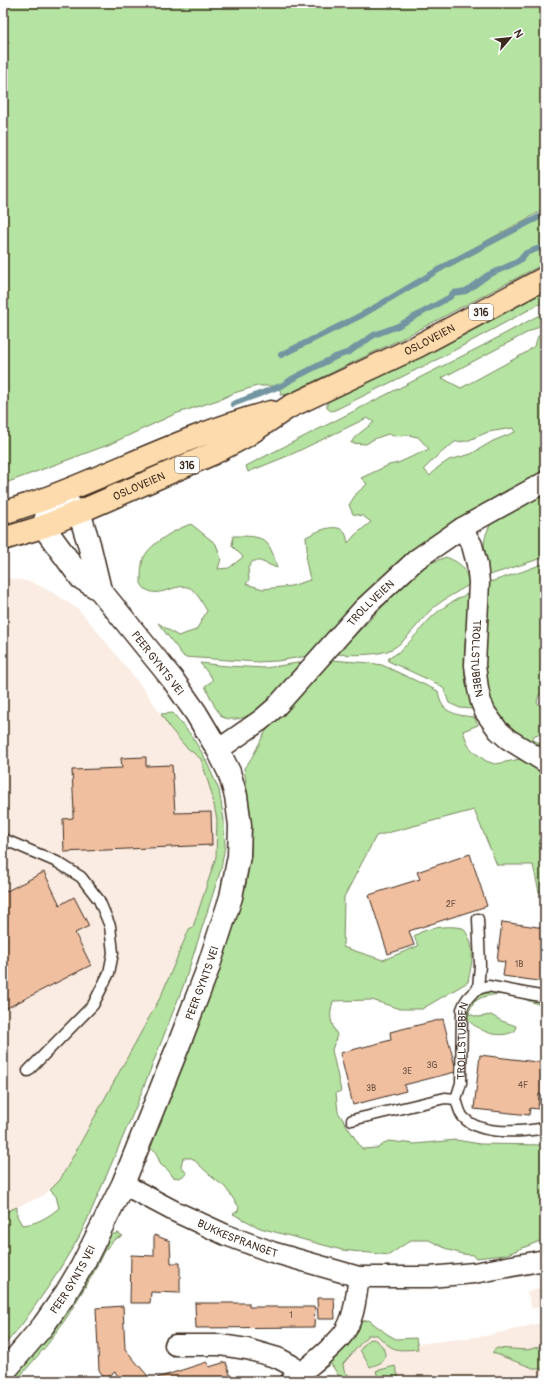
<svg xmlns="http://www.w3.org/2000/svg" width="548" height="1384" font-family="Pangolin,sans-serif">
<rect width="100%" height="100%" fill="#fff"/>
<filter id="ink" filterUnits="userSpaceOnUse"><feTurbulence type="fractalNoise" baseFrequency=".025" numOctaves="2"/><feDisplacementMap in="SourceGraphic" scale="8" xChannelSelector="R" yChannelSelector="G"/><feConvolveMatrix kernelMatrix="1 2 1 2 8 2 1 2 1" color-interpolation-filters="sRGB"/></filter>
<g filter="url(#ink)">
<!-- built -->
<path fill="#faece2" d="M3,577l29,5 25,13 21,14 15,17 53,66 24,36 15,18 16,13 11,36 5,25v24l-1,13 -23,70 -5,2 -27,67 -101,184 -17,16 -40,17z
M545,1286v34l-4,-14 -9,3 -5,-17z
M545,1322v59h-203l-11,-17 33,-36 30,16h23l68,-8z"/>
<!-- green -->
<path fill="#b5e3a1" stroke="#788660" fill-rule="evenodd" d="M3,3h57l4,5 8,-5h473v206l-99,54 -58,35 -58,31 35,-14 74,-43 106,-56v47l-140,74 -117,57 -8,1 1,-4 -8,-5h-16l-23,7 -13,6 -46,15 -67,31 -105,39v-437l6,-4 -6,-13z
M545,291v10l-103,56 -107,53 -4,1 -4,-3v-6l49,-24z
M545,312v9l-9,7 -94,50 19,10 66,-36c2,-2 6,-5 8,-7 3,-7 1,-10 10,-13v138l-38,20 -63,38 -26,18 -110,110 -31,5 -20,1 -73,-5 -26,-34 20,13 18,-6 11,-19c-4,-7 -8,-15 -14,-21 -13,-11 -32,9 -46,0 -3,-1 -5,-5 -6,-7 0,-8 0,-19 3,-26 7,-14 32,-28 47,-33l25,20 5,15 -3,10 11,-1 14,-11 -11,-11 1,-10c30,0 36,0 44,32l-17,-7h-7l-5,7 1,12 -3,4 17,5 28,-3 19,-6 -4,-19 1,-13 -1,-11c10,-5 31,-16 39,-4 2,3 2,7 3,10l7,-8 16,-13 -8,-6 -10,-2 -4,-9 7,-11 11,-10 -6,-6 28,-13 9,-2 31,-14 -11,-12 -11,-2 -13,1 -6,-2 -14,5 -8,5 -15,-1c4,-8 15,-14 23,-21l-7,-4 -77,37 -42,17 -2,-6 238,-121zM513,428l2,4 -22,9 -22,13 -22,6 -12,8 -7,8 -6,-7 13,-13 18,-14 12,-1 21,-9z
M545,491v66l-58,19c-2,-17 -7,-36 4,-52z
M446,557c17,7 20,11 23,28 -12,7 -25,14 -36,23 -12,11 -27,34 -41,41 -13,7 -41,6 -55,5l74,-77 17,-13z
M545,563v129l-6,3 -2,7 8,11v20l-10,2 -3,4 13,7v5l-20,-10 -18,-15 -14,-14 -11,-45 5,-84 34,-11z
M469,593l-5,64 1,21 7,31 -12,-1 -11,-5 -5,-14 -6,-5 -50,-23 1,-3c17,-8 28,-26 42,-40 11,-11 24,-18 38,-25z
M331,660l39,3 12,2 56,26c1,5 2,11 5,15 7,9 22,10 31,11l4,8 -15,6 5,14 6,7 12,9 9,3 6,-1 19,-4 25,13v120h-6l-6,-27h-36l-23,-55 -98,26 -32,61 -1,50 40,13 35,-14 -4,-10c13,-9 33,-11 49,-8 14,18 9,33 5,54l-46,27h-22l-28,-9 -39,1c-4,15 -3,20 4,34l-5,15 9,41 -5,2 2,19 24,37 16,-1 10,-7 27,3 41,-4 24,4 65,1v94l-40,16 -30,3 -1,-3 -12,-1 -13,-4 -20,-10h-18l-22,15 -47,-5 -82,-22 -27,-14 5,-3 1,-4 -14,-20 -12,-9 -21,-20h-9l-2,8 6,8 -8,4 -6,-1 -5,-7 -7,-5 -6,-14 -3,-2 -7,2 48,-118 44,-117 9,-32 5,-31 1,-25 -8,-60c11,-12 15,-27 24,-40z
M304,662c-8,12 -44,48 -57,54 -8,4 -18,4 -25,1l-7,-10 -10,-21 7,-5v-3l-12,-15 27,3 38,2z
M173,713l18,22 13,21 15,34 5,30 1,26 -4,23 -37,115 -49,125 -46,107 -11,23 -27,44 -28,40 -20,24v-134l14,-6v9l5,9c15,-1 26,-8 37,-17l-3,-12 -6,-6 10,-10 101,-184 28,-67 4,-2 23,-70 1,-37 -5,-25 -11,-36 -16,-13 -15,-18 -9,-14z
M487,991h9l49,11v4c-10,-2 -19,-7 -30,-10 -16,-3 -44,-3 -46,18l9,3 13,-2 11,6 14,5 -1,5c-17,9 -37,0 -49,-13 2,-18 4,-20 21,-27z
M118,1233l5,3 -8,3 -11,12 -11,23 -26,43 -20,28 -31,36h-7l97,-141 4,-5z
M369,1320l18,14 9,5 20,-1 2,11c-23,2 -25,2 -41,-14h-9l-25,29 1,7 7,6h2l2,4h-13l-11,-17 -25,17 50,-53 7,-7z
M373,1339c7,2 16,14 10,22 -3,3 -9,4 -13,6l-10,-17 8,-10z
M542,1346l3,1v22h-9l-43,-16v-2l4,-3 30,2z
M395,1366l5,15h-21l-3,-10z"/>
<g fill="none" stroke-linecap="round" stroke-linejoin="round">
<!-- stream -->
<path stroke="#7295a1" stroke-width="6" d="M281,355l81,-40 88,-52 95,-49
M233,404l50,-19 9,-6 43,-22 14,-5 25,-17 24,-9 52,-29 3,-4 13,-2 22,-16 25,-11 7,-4 6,-7 19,-7"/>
</g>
<!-- building -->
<path fill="#f0bfa0" stroke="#3b2a1e" d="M146,757v9l26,-1 3,48 36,-1 1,33 -148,7 -1,-33 10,-1v-6h1l-2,-42 50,-2 -1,-10z
M470,854l17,52 -78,25 5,14 -26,9 -19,-59 51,-16 -3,-7z
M44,872l16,33 14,-8 15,29 -14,7 16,32 -88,45v-117z
M502,922l43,6v54l-42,-6 2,-14 -8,-1z
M443,1019l12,47v6l-51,13 2,6 -53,14 -13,-52 51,-13 -1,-8z
M480,1055l65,8v32l-6,-1 -1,15 -8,-1 -1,7 -55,-6z
M154,1235l16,6 1,22h9v30l-29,-1 -1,11h-20l1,-48 23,1z
M317,1298h17l1,21h-17z
M195,1303h54v4h66l-1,20 -118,1z
M123,1306l2,43 27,32h-30l-7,-9 -10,7 -6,-9 -3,-62z
M207,1362l2,5 17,-5 6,19h-74l-1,-3z"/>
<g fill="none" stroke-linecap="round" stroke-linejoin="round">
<!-- lane casing -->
<g stroke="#3b2a1e" stroke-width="13">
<g id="lane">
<path d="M3,839l54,23 24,15 18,23 11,26 3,27 -4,20 -16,32 -65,66"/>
<path d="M478,989l10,-3 57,11"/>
<path id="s1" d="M456,1099l5,-16 1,-74c3,-9 8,-15 16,-20l2,-24 -2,-46"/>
<path d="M352,1120l93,-22 11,1c2,6 3,13 7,18 17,19 60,15 82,11"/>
</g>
</g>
<!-- street casing -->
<g stroke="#3b2a1e" stroke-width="23">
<g id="street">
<path id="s2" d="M462,528l10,17 5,19 2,18 -4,83 3,24 3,13 4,10 13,18 10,9 37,23"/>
<path id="s3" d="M218,750l43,-30 15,-13 88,-99 53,-49 45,-31 83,-46"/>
<path id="s4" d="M123,1184l51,27 52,24 46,17 87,25h71l44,-4 71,-13"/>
<path d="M175,1345h45l27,4 31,9 13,7 7,10"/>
<path d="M291,1381c16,-13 41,-32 53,-48 11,-16 12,-38 15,-56"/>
</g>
</g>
<!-- secondary casing -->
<g stroke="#3b2a1e" stroke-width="25">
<g id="secondary">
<path id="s5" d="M3,1373l40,-47 23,-33 16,-27 41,-82 56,-140 28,-73 24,-74 8,-41 1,-31 -4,-29 -7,-24 -11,-22 -22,-37 -23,-33 -73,-90 -19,-12 -38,-52 11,-30 25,16 10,32 11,46"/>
</g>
</g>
<!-- primary casing -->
<g stroke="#3b2a1e" stroke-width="25">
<g id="primary">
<path d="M3,513c17,-6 35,-11 52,-18 72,-28 141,-63 216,-83"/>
<path id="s6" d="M3,539l39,-12 37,-15 133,-58 34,-18 43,-29 129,-61 127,-68"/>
</g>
</g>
<!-- lane -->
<use href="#lane" stroke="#fff" stroke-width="10"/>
<!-- street -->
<use href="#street" stroke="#fff" stroke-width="20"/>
<!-- secondary -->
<use href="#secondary" stroke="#fff" stroke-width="22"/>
<!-- primary -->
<use href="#primary" stroke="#fedbac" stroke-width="22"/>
</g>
</g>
<g text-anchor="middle" stroke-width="3" stroke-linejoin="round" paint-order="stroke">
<!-- number labels -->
<g font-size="9" fill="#684f3e">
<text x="451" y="907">2F</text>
<text x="519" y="967">1B</text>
<text x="432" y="1068">3G</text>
<text x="407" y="1074">3E</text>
<text x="523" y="1088">4F</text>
<text x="371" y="1091">3B</text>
<text x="291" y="1318">1</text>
</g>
<!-- shield labels -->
<g fill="#fff" stroke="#766a62" stroke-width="1">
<rect x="469" y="304" width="24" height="16" rx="3"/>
<rect x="175" y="457" width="24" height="16" rx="3"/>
</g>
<g font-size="10" font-weight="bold" fill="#3b2a1e">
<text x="481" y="316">316</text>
<text x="187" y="469">316</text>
</g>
<!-- street labels -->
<g font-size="11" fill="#3b2a1e" stroke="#fff">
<text dy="4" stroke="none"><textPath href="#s6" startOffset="472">OSLOVEIEN</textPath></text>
<text dy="4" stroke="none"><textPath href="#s6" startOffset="146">OSLOVEIEN</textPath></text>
<text dy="4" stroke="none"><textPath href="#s3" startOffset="213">TROLLVEIEN</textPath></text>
<text dy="4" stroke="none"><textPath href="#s2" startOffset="134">TROLLSTUBBEN</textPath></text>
<text transform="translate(158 663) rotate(52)" y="4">PEER GYNTS VEI</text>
<text dy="4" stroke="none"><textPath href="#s5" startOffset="441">PEER GYNTS VEI</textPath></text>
<text dy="4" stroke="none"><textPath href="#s1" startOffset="59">TROLLSTUBBEN</textPath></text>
<text dy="4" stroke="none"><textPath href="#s4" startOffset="127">BUKKESPRANGET</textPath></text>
<text dy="4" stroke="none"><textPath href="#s5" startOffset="117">PEER GYNTS VEI</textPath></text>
</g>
</g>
<!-- margin -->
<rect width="548" height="1384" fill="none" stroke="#fff" stroke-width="16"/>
<rect x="8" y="8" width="532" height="1368" fill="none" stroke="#3b2a1e" stroke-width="1.5" filter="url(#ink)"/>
<!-- north arrow -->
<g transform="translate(510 38) rotate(62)" stroke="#ffffff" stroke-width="3" paint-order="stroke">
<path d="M0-3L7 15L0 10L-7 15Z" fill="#3b2a1e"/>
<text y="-6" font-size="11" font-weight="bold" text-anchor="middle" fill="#3b2a1e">N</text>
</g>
</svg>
